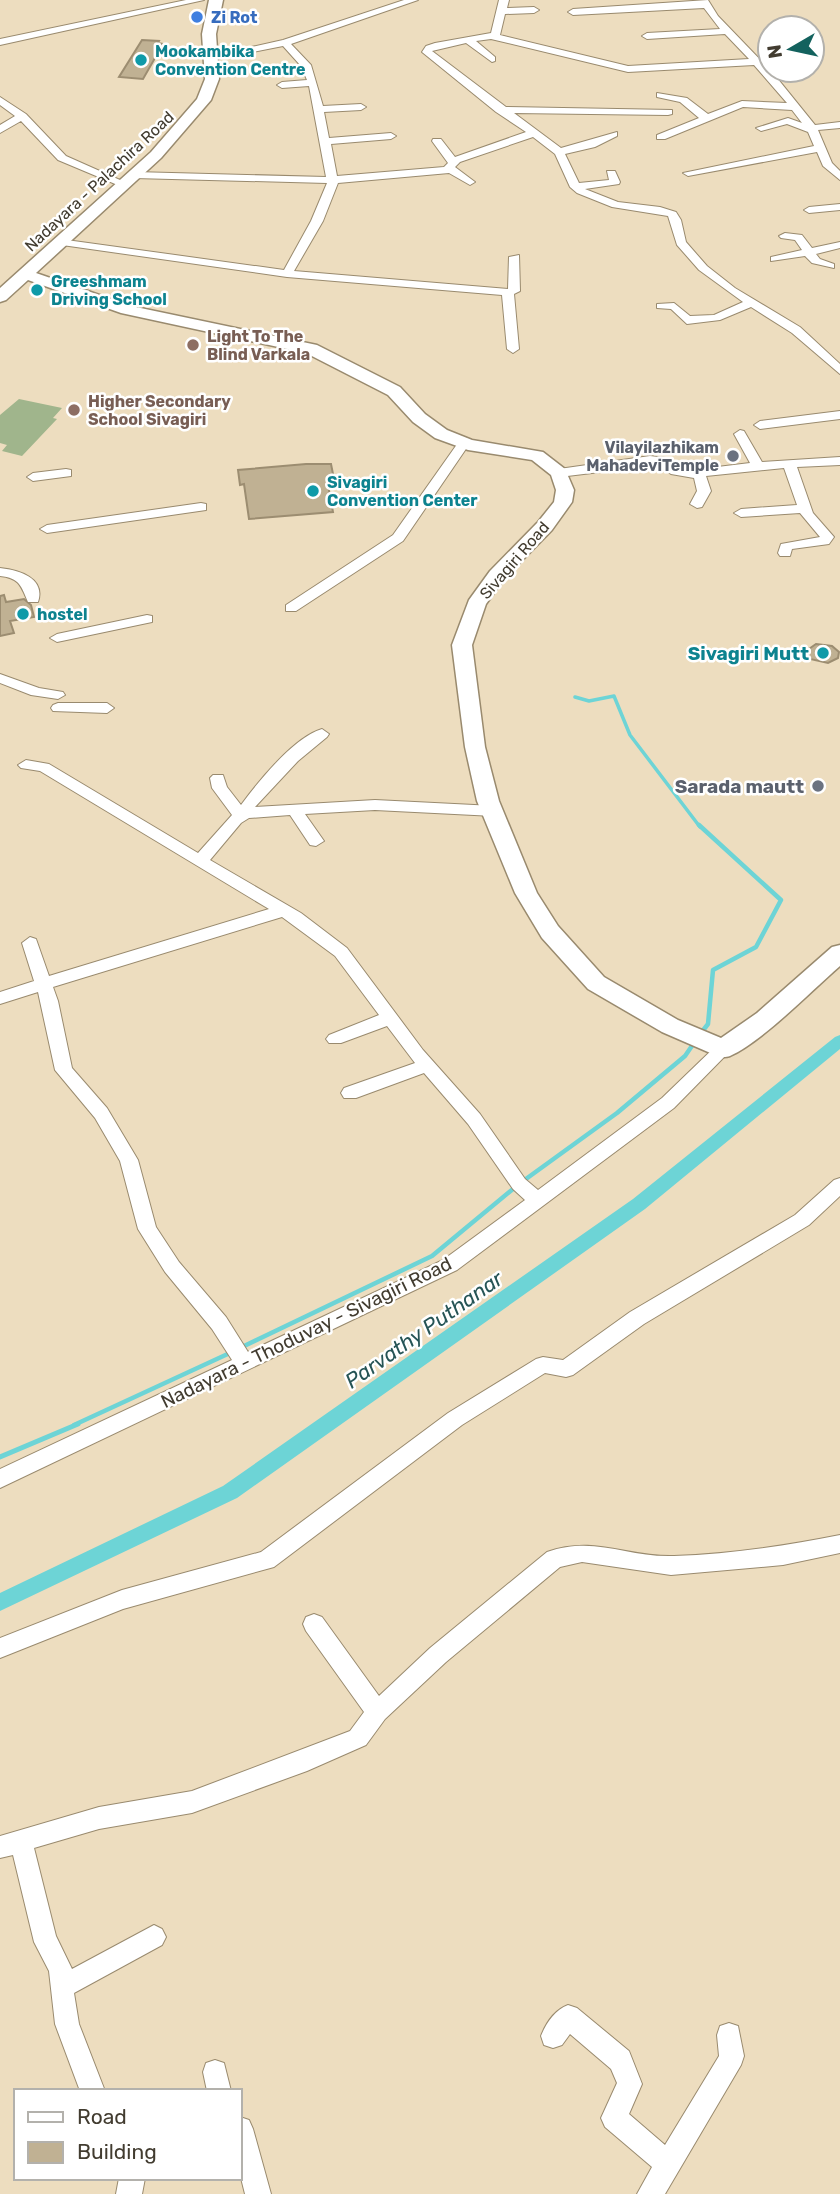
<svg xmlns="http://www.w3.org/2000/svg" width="840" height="2194" font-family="Rubik,sans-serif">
<rect width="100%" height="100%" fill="#edddbf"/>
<!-- green -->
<path fill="#a0b58c" d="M19,399l43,9 -9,10 4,1 -35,37 -20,-5 5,-6 -7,-2v-28z"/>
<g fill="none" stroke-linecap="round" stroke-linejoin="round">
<!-- stream-far2 -->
<path stroke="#6dd4d6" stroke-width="3.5" d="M575,697l14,4 25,-5 16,39 70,92"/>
<!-- stream-far1 -->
<path stroke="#6dd4d6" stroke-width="4.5" d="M699,825l82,75 -25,47 -43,23 -5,54 -7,9
M240,1348l192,-92 87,-72 98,-71 68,-57 11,-16
M74,1425l158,-73"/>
<!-- stream -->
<path stroke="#6dd4d6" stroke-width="5" d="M0,1457l78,-33"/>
<!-- canal -->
<path fill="#6dd4d6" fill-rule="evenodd" d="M840,1035v14l-195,160 -408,289 -237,113v-18l223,-107 410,-287 202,-162z"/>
</g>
<!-- building -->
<path fill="#c0b193" stroke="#9c8d71" stroke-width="2" d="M142,40l17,1 -1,2 5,1 -20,35 -24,-2z
M306,464h25l3,15 -7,1 6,32 -84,7 -5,-35 -4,1 -2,-15z
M4,595l2,7 18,-3 7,6 3,12 -24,4 4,12 -14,3v-40z
M816,644l16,2 7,6 -1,6 -10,5 -18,-4 -4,-8z"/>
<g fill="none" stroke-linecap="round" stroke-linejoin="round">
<!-- minor casing -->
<g stroke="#998a6e" stroke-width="2">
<path id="minor" d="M186,0h18l-204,45v-6z
M404,0h14l-127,44 20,21 12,41 38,-2 5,3 -5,3 -37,2 5,26 62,-5 5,3 -5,3 -60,5 6,32 107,-9 4,-4 -16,-22 1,-2h8l14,18 71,-25 -30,-20 -74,-60 4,-6 9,-3 56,-10 8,-33h10l-2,8 27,-1 5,3 -5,3 -29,1 -5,21 128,31 121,-7 -24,-25 -78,5 -5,-3 5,-3 73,-4 -16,-21 -131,7 -5,-3 5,-3 135,-9 10,16 55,57 42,52 25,-3v6l-22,2 14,33 8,8v9l-17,-14 -6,-14 -129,24 -5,-3 131,-27 -6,-14 -21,-8 -26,7 -5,-3 32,-10 14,5 -10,-13 -49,-3 -78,32h-8v-4l42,-17 -19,-16 -23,-5v-4l30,5 21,16 34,-13 45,2 -33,-38 -126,7 -137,-33 -15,2 19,16v4l-3,1 -26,-19 -34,8 74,56 166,3v4l-4,1 -154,-2 47,35 56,-16v4l-22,11 -30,7 14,29 30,-3 -2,-9h8l5,11 -1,2 -34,5 33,13 42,5 16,5 5,8 5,22 21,24 28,22 65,39 40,37v10l-48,-41 -41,-26 -31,13 -33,4 -16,-15 -14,-1v-4l17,-1 16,13 24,-1 29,-13 -44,-32 -22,-25 -9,-29 -56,-9 -35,-14 -7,-6 -15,-33 -22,-17 -73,25 -5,5 20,15 -5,3 -21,-12 -111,10 -15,38 -29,50 214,18 1,-32 10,-2 1,36 -6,3 5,55 -6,4 -6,-4 -5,-54 -215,-18 -232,-33v-4l4,-1 225,31 27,-49 16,-38 -193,-5 -5,-3 5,-3 192,5 -17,-91 -27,2 -5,-3 5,-3 25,-2 -6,-14 -18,-20 -72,14 -5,-3 77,-17z
M0,97l26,17 40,42 63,28 -9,2 -62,-26 -37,-39 -21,12v-8l15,-9 -15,-11z
M840,204v6l-31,3 -5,-3 5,-3z
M785,233l17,2 10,13 28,-6v6l-24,6 4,5 14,5v4l-22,-5 -7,-7 -34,5v-4l31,-7 -7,-10 -14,-2 -2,-2z
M840,411v8l-80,10 -6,-4 6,-4z
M740,430l4,1 18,31 78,-5v8l-43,2 16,46 21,24 -5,7 -37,5 -2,7h-10l-2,-3 3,-9 39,-7 -20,-24 -59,4 -7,-4 7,-4 56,-4 -13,-37 -78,8 5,15 -9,16 -5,1 -7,-4 7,-13 -3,-13 -23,-4 -13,-9 -99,12 -6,-4 6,-4 91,-13 16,2 14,10 13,2 57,-7 -16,-29z
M464,439l6,4 -67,98 -107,70h-10v-6l107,-70 67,-95z
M66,469l5,1v6l-38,5 -6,-4 6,-4z
M201,503l5,1v6l-159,23 -7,-4 7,-4z
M0,568c19,2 46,10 38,34h-10c-7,-16 -8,-24 -28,-26z
M147,615l5,1v6l-95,20 -7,-4 7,-4z
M0,674l39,14 24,4 2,3 -7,4 -27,-4 -31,-12z
M58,703h49l7,5 -7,5 -54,-2 -2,-3 2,-3z
M322,729l7,5 -2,3 -29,24 -43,46 120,-7 119,6 8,5 -8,5 -119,-6 -70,4 19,27 -8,5 -6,-1 -20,-30 -41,3 -8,5 -31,37 91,53 46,35 76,102 57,64 45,65 13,11 124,-92 55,-53 6,-2 9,6 -58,59 -217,162 -457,218v-19l232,-109 -20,-31 -47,-57 -27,-43 -18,-68 -25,-43 -40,-48 -17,-78 -38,12v-12l34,-11 -12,-38 8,-6 6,2 13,37 220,-67 -229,-138 -19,-3 -3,-3 8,-5 23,4 149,89 34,-38 -20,-27 -2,-10 3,-3h10l4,12 14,18c17,-23 53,-68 81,-76zM282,917l53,39 44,59 -50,20 -3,4 3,4h12l46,-17 28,37 -71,25 -3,5 3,5h12l68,-25 44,51 45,65 12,11 -82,60 -195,92 -22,-35 -47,-55 -23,-35 -18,-67 -31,-52 -35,-40 -14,-67 -5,-14z
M840,1178v18l-31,29 -165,99 -71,51 -7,2 -21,-4 -83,52 -188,142 -151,42 -123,49v-20l122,-48 139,-38 187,-139 88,-54 7,-2 20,3 67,-48 165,-97 39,-35z
M840,1535v18l-57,12 -112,10 -89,-13 -22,5 -114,95 -61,57 -19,26 -59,26 -115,42 -93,16 -65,19 22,88 16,33 82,-44 8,4 4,8 -4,8 -88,48 5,31 26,67h-25l-25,-67 -6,-53 -15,-29 -21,-87 -13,3v-22l99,-29 93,-16 158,-60 14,-19 -58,-81 -3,-7 3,-7 8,-3 8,3 57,79 51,-48 117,-96c48,-17 81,6 127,4 56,-2 111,-10 166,-21z
M568,2005l9,3 52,43 13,33 -13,30 36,31 54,-89 -2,-21 3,-9 9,-3 9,3 6,30 -3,9 -76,129h-28l15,-27 -47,-40 -4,-9 16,-35 -6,-14 -41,-35 -8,11 -9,3 -9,-3 -3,-9c5,-13 14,-26 27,-31z
M215,2060l9,3 7,28h-24l-4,-19 3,-9z
M240,2117l9,3 4,9 18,65h-26l-5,-20z
M119,2178h26l-3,16h-26z"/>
</g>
<!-- secondary casing -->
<g stroke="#998a6e" stroke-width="3">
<path id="secondary" d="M209,0h14l-7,34 3,45 -8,21 -50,58 -125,115 95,33 186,39 83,42 25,27 22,16 25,10 71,12 22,17 9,21 -2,12 -20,28 -48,49 -18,25 -14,41 13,102 14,54 38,92 21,33 46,51 74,43 43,18 36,-25 75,-66 8,-2v21c-29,25 -77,75 -110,90 -6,2 -10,1 -15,-1l-53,-23 -74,-43 -46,-51 -27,-45 -38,-92 -12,-54 -13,-102 17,-45 21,-29 48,-49 16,-20 2,-12 -5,-15 -19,-15 -64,-10 -33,-12 -22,-16 -25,-27 -82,-42 -185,-40 -93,-33 -22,20 -6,2v-14l151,-136 46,-53 8,-20 -3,-45z"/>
</g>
<!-- minor -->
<use href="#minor" fill="#fff" fill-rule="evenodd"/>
<!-- secondary -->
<use href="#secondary" fill="#fff" fill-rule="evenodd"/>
</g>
<!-- markers -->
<circle fill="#3f7fe0" stroke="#fff" stroke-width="2.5" cx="197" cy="17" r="7"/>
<g fill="#0f9aa8" stroke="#fff" stroke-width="2.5">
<circle cx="141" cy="60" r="7"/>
<circle cx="37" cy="290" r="7"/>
<circle cx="313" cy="491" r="7"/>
<circle cx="23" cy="614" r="7"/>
<circle cx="823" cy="653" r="7"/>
</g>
<g fill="#8d6e63" stroke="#fff" stroke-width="2.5">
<circle cx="193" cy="345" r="7"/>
<circle cx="74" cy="410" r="7"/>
</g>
<g fill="#6b7280" stroke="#fff" stroke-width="2.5">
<circle cx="733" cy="456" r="7"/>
<circle cx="818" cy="786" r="7"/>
</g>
<g text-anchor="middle" stroke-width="5" stroke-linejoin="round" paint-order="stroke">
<!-- far-shop labels -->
<g font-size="16" font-weight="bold" fill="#366cbe" stroke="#fff" text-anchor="start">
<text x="211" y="23">Zi Rot</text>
</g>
<!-- far-culture labels -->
<g font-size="16" font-weight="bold" fill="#0d838f" stroke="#fff" text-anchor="start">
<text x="155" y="57">Mookambika<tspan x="155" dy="18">Convention Centre</tspan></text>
<text x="51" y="287">Greeshmam<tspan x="51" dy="18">Driving School</tspan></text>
<text x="327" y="488">Sivagiri<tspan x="327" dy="18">Convention Center</tspan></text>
<text x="37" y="620">hostel</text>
</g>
<!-- far-street labels -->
<g font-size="16" fill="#423c30" stroke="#fff">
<text transform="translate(99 181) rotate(-43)" y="6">Nadayara - Palachira Road</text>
<text transform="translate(514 560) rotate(-49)" y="6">Sivagiri Road</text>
</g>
<!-- far-education labels -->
<g font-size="16" font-weight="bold" fill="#785e54" stroke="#fff" text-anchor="start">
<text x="207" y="342">Light To The<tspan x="207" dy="18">Blind Varkala</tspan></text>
<text x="88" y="407">Higher Secondary<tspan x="88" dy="18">School Sivagiri</tspan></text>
</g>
<!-- far-worship labels -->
<g font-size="16" font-weight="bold" fill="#5b616d" stroke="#fff" text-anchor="end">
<text x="719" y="453">Vilayilazhikam<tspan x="719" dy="18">MahadeviTemple</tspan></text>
</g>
<!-- culture labels -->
<g font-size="19" font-weight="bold" fill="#0d838f" stroke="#fff" text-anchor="end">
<text x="809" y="660">Sivagiri Mutt</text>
</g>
<!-- worship labels -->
<g font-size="19" font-weight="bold" fill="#5b616d" stroke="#fff" text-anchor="end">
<text x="804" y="793">Sarada mautt</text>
</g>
<!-- street labels -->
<g font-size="19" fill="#423c30" stroke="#fff">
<text transform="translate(306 1332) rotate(-26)" y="7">Nadayara - Thoduvay - Sivagiri Road</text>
</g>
<!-- water labels -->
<g font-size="21" font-style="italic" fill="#265455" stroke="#fff">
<text transform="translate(424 1330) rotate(-35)" y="7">Parvathy Puthanar</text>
</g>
</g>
<!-- legend -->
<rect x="14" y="2089" width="228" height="91" fill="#ffffff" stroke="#b3b1ac" stroke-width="2"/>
<rect x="28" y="2112" width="35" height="10" fill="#ffffff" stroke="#b3b1ac" stroke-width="2"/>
<text x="77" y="2124" font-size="21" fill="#423c30">Road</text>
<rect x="28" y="2142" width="35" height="21" fill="#c0b193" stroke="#b3b1ac" stroke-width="2"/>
<text x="77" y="2159" font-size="21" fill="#423c30">Building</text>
<!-- north arrow -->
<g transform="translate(791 49) rotate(261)"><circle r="33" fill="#ffffff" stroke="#b3b1ac" stroke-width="2"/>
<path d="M0-5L12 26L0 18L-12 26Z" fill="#13625e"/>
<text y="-10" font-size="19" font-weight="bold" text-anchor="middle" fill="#423c30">N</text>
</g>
</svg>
